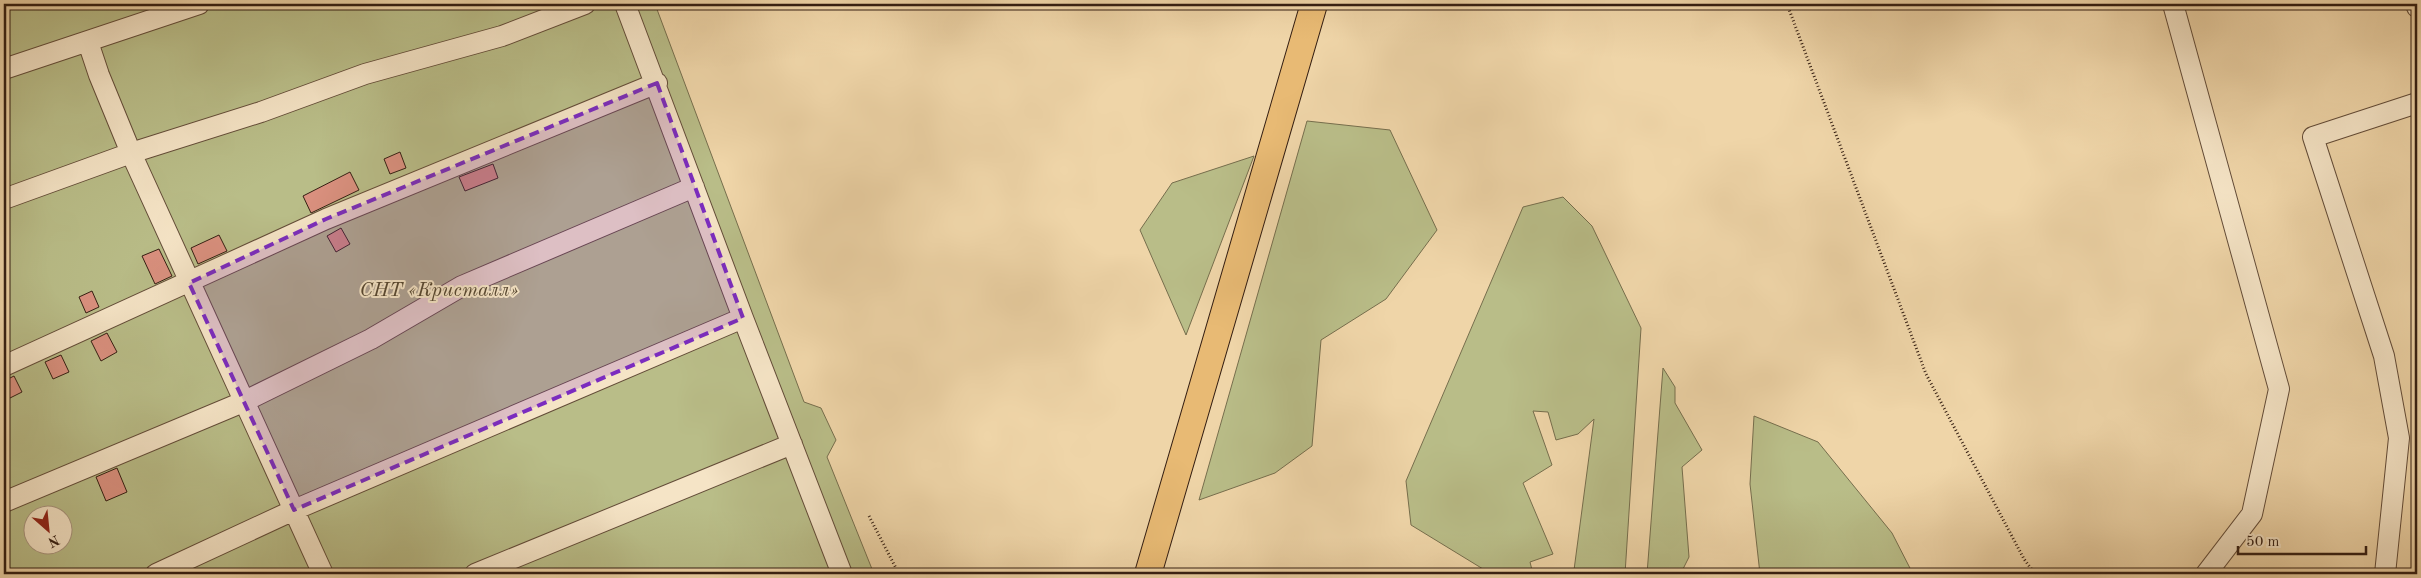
<svg xmlns="http://www.w3.org/2000/svg" width="2421" height="578" font-family="'Old Standard TT',serif">
<rect width="100%" height="100%" fill="#efd5a8"/>
<filter id="stains"><feTurbulence type="fractalNoise" baseFrequency=".004" numOctaves="4"/><feColorMatrix values="0 0 0 0 .2 0 0 0 0 .09 0 0 0 0 .02 0 0 0 .5 -.17"/></filter>
<radialGradient id="worn" r=".72"><stop offset=".6" stop-color="#630" stop-opacity="0"/><stop offset="1" stop-color="#630" stop-opacity=".3"/></radialGradient>
<!-- green -->
<path fill="#b9bd88" stroke="#766e4d" fill-rule="evenodd" d="M4,4h651l149,398 17,6 15,32 -9,17 47,117h-870zM32,516h30v30h-30z
M1307,121l83,9 47,100 -51,69 -65,41 -9,106 -37,27 -76,27z
M1254,156l-68,179 -46,-105 32,-47z
M1563,197l29,29 49,102 -16,246h-49l-2,-4 20,-151 -16,15 -22,6 -8,-28 -15,-1 19,54 -29,18 30,71 -23,8 3,12h-52l2,-5 -72,-44 -5,-44 117,-274z
M1663,368l12,19v16l27,47 -20,17 7,90 -6,12 1,5h-37z
M1754,416l64,26 74,91 21,41h-153l-10,-90z"/>
<!-- building -->
<path fill="#db9180" stroke="#341e12" d="M400,152l6,16 -16,6 -6,-15z
M493,164l5,14 -33,13 -6,-14z
M350,172l9,18 -48,23 -8,-17z
M341,228l9,16 -14,8 -9,-16z
M219,235l8,16 -29,13 -7,-16z
M159,249l13,27 -17,8 -13,-28z
M92,291l7,16 -13,6 -7,-16z
M107,333l10,19 -16,9 -10,-20z
M61,355l8,17 -16,7 -8,-17z
M14,376l8,16 -18,9v-20z
M117,468l10,24 -21,9 -10,-24z"/>
<g fill="none" stroke-linecap="round" stroke-linejoin="round">
<!-- minor casing -->
<g stroke="#634c38" stroke-width="22">
<path id="minor" d="M625,4l118,314 99,256
M2173,4l106,385 -27,125 -46,60
M2416,4l1,3
M88,42l11,33 32,78 192,421
M4,69l195,-65
M4,199l127,-46 130,-41 104,-38 137,-38 83,-32
M4,366l322,-147 331,-136
M4,502l239,-100 128,-63 91,-53 232,-99
M156,574l138,-64 449,-192
M475,574l317,-130
M2385,574l14,-136 -15,-82 -71,-219 104,-34"/>
</g>
<!-- major casing -->
<g stroke="#341e12" stroke-width="28">
<path id="major" d="M1148,574l166,-570"/>
</g>
<!-- path -->
<path stroke="#341e12" stroke-width="3" stroke-dasharray="1 2.5" stroke-linecap="butt" d="M1787,4l139,370 98,185 11,15
M869,516l30,58"/>
<!-- minor -->
<use href="#minor" stroke="#f5e4c6" stroke-width="20"/>
<!-- major -->
<use href="#major" stroke="#e8ba74" stroke-width="26"/>
</g>
<!-- marked area -->
<path fill="#7b2cbf" fill-opacity="0.2" stroke="#7b2cbf" stroke-width="4" stroke-dasharray="10 6" stroke-linejoin="round" d="M657,83l86,235 -449,192 -105,-227 137,-64z"/>
<g text-anchor="middle" stroke-width="4" stroke-linejoin="round" paint-order="stroke">
<!-- park labels -->
<g font-size="20" font-style="italic" fill="#554630" stroke="#f5e4c6">
<text x="439" y="296">СНТ «Кристалл»</text>
</g>
</g>
<!-- margin -->
<rect width="2421" height="578" fill="none" stroke="#efd5a8" stroke-width="20"/>
<rect x="5" y="5" width="2411" height="568" fill="none" stroke="#341e12" stroke-width="2.5"/>
<rect x="10" y="10" width="2401" height="558" fill="none" stroke="#341e12"/>
<!-- north arrow -->
<g transform="translate(48 530) rotate(153)"><circle r="24" fill="#f5e4c6" stroke="#a8957e"/>
<path d="M0-4L9 19L0 12L-9 19Z" fill="#8f2418"/>
<text y="-8" font-size="14" font-weight="bold" text-anchor="middle" fill="#341e12">N</text>
</g>
<!-- scale -->
<path d="M2238 546v8h128v-8" fill="none" stroke="#341e12" stroke-width="2.5"/>
<text x="2246" y="546" font-size="15" fill="#341e12" stroke="#f5e4c6" stroke-width="4" paint-order="stroke">50 m</text>
<rect width="100%" height="100%" filter="url(#stains)"/>
<rect width="100%" height="100%" fill="url(#worn)"/>
</svg>
